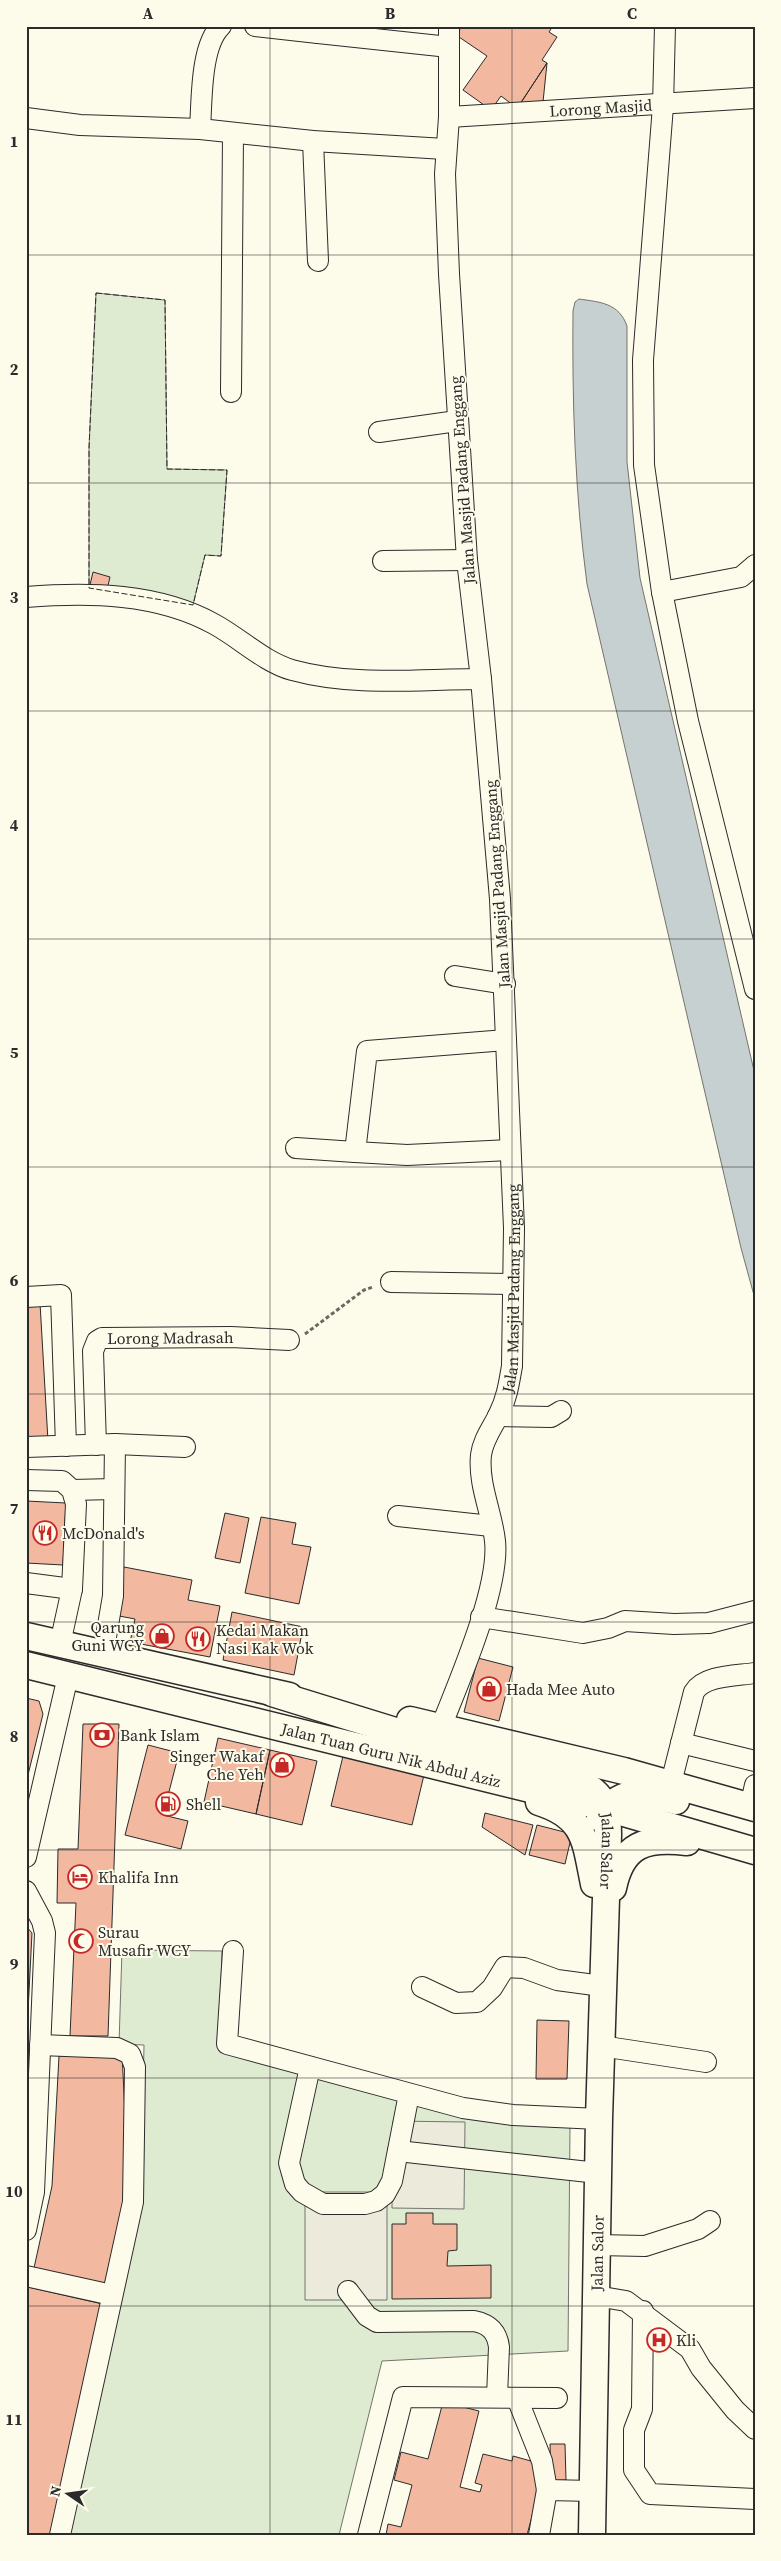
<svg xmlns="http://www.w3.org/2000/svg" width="781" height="2561" font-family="'Source Serif 4',serif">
<rect width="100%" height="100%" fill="#fdfbea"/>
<!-- green -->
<path fill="#deebd1" stroke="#74746e" d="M96,293l69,7 2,169 60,1 -6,86 -16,-1 -12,50 -104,-17v-140z
M122,1950l100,1 -3,97 351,79 -2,224 -186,10 -43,174h-273l75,-332 3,-158 -25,-1z"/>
<!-- parking -->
<path fill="#eceadb" stroke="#74746e" d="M393,2121l72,1 -1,87 -72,-1z
M305,2192h82v108h-82z"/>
<!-- water -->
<path fill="#c7d0d0" stroke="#74746e" d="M579,299c21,3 40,4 48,27v136l13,116 115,497v224l-14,-51 -154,-664c-12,-91 -15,-181 -14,-273l2,-9z"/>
<!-- building -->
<path fill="#f2b8a0" stroke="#2b2b2b" d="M460,26h93l-4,6 8,5 -15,23 5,3 -27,41 -7,1 -12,-9 -10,14 -28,-20 24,-34 -28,-19z
M547,63l-4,39 -23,2z
M93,572l17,5 -3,13 -17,-5z
M40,1303l8,138 -22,1v-138z
M26,1501l40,2 -3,62 -37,-2z
M225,1513l24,5 -9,45 -25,-5z
M261,1517l35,6 -4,21 19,3 -12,57 -54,-11z
M124,1567l68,13 -4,20 32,6 -10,51 -80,-15 5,-23 -21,-4z
M232,1612l71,15 -9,48 -71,-15z
M478,1658l35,9 -14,54 -35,-9z
M26,1698l13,3 4,13 -17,69z
M83,1724h36l-11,312h-38l6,-133h-19l1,-54h20z
M218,1738l52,12 -14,64 -52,-12z
M148,1745l31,8 -16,62 25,6 -7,28 -56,-14z
M270,1750l47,11 -15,64 -46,-11z
M343,1756l81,19 -12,50 -81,-19z
M485,1813l48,12 -8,30 -43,-28z
M537,1825l35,9 -7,30 -36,-9z
M26,1926l6,7 -6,118z
M537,2020l32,1 -2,58h-31z
M122,2054l7,140 -20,93 -75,-19 18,-82 7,-130z
M406,2213h27v11h24v26l-9,1 -1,15 44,-1v33l-99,1v-75h14z
M28,2287l79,18 -53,230h-28z
M443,2402l36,9 -19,76 20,5 2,-7 -7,-2 8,-29 29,7 1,-5 25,7 6,8 -17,64h-141l2,-11 13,3 11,-42 -18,-5 7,-28 27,7z
M550,2444h15l1,36 -15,1z"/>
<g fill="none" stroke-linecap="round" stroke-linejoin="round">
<!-- minor casing -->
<g stroke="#2b2b2b" stroke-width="22">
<g id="minor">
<path d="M255,26l63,7"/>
<path d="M318,26v7l131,14"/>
<path d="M665,26l-2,80 -20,254 1,105 18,127 26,129 67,268"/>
<path id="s1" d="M449,117l306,-19"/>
<path d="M26,118l54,7 120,4 113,12 132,8"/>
<path d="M200,129c2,-27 0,-83 21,-103"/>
<path d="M313,141l5,120"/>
<path d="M231,392l2,-258"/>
<path d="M379,432l78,-11"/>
<path d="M383,561l84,-1"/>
<path d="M662,592l79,-15 14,-12"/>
<path d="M26,597c63,-5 132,-4 188,27 26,14 50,38 78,46 62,17 126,9 189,9"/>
<path d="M455,976l50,8"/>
<path d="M506,1040l-139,11 -12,101 52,3 103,-5"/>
<path d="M296,1148l59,4"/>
<path d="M391,1282l122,2"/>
<path d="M26,1297l35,-2 5,151"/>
<path d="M498,1416l53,1 10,-6"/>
<path d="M115,1444l70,3"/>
<path id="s2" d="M96,1445l-3,-94 4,-10 5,-3 129,-1 58,3"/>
<path d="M26,1447l89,-3 -2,152 -10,58"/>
<path d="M26,1480l36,1 10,9 4,14 -4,85 -12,55"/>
<path d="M72,1490l42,-1"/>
<path d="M398,1516l93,10"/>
<path d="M26,1583l46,6"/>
<path d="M481,1617l102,16 25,-5 17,-7 49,3 35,-1 46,-12"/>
<path id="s3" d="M441,1727c18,-46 59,-139 54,-186 -3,-29 -17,-56 -14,-86 2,-16 12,-28 18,-41 8,-16 10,-31 13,-48l2,-138 -14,-329 -19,-220 -14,-119 -18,-286 -4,-100 4,-57v-91"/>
<path d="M681,1743l74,18"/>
<path d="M671,1783l23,-91c10,-17 42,-16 61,-19"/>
<path d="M750,1807l5,-22"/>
<path d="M26,1857l42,-181"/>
<path d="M26,1891l16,30 3,12 -11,259 -8,38"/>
<path d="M233,1951l-6,93 236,64 50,7 86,4"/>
<path d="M422,1987l34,16 21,-1 15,-14 13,-21 19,1 33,12 45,6"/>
<path d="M40,2045l77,3 13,6 5,13 -2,135 -73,333"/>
<path d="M601,2046l105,16"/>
<path d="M310,2067l-21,96 6,21 7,8 21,12h42l11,-3 9,-7 7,-13 17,-87"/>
<path d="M398,2151l200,22"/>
<path d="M597,2245l48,1 53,-17 12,-8"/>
<path d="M26,2276l86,19"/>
<path d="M348,2291l19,25 10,6 97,-1c15,3 23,10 25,26l-2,50"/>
<path d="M596,2296l30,5 64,48 11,19 34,42 20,19"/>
<path d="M643,2311l-1,98 -8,21v40l16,24 105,5"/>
<path d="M517,2398l25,63 5,29"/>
<path d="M368,2535l35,-138 154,1"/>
<path d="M539,2535l8,-45 46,1"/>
</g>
</g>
<!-- major casing -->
<g stroke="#2b2b2b" stroke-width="29">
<g id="major">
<path d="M26,1636l263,60"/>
<path id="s4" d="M26,1665l581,143 148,43"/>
<path id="s5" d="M272,1693l188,58 112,27c29,13 36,25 36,57l-9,284 -7,416"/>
<path d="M410,1720l214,51 131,37"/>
<path d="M539,1802c47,15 46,39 55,82"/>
<path d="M600,1818c22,-33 43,-24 76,-17"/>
<path d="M613,1888c9,-44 33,-51 74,-46"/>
</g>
</g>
<!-- path -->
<path stroke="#6a6964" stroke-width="3" stroke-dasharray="4 2.5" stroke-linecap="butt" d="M305,1334l59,-44 9,-3"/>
<!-- minor -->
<use href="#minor" stroke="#fdfbea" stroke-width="20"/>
<!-- major -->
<use href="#major" stroke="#fdfbea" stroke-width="26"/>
<!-- fence -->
<path stroke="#2b2b2b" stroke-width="1" stroke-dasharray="6 2.5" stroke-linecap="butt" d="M96,293l69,7 2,169 60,1 -6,86 -16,-1 -12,50 -104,-17v-140z"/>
</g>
<!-- grid -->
<path fill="none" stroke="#2b2b2b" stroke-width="1" stroke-opacity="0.55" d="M270,26v2509M512,26v2509M26,255h729M26,483h729M26,711h729M26,939h729M26,1167h729M26,1394h729M26,1622h729M26,1850h729M26,2078h729M26,2306h729"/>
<!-- icons -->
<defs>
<g id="restaurant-ring" transform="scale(1.25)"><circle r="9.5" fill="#fdfbea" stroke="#c62828" stroke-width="1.5"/><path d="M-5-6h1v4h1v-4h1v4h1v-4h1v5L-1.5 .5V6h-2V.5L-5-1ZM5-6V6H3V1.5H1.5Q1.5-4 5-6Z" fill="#c62828"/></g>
<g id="shop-ring" transform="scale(1.25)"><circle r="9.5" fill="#fdfbea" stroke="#c62828" stroke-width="1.5"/><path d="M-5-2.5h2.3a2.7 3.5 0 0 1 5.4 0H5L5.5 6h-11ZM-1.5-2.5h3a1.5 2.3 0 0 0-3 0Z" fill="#c62828"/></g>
<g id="bank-ring" transform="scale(1.25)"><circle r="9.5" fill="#fdfbea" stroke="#c62828" stroke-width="1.5"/><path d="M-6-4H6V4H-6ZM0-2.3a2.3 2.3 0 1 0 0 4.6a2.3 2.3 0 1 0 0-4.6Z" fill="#c62828"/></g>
<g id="fuel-ring" transform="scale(1.25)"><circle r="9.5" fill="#fdfbea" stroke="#c62828" stroke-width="1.5"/><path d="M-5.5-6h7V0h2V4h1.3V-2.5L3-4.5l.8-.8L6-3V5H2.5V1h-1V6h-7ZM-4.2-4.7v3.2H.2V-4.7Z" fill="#c62828"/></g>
<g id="hotel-ring" transform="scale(1.25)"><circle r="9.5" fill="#fdfbea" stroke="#c62828" stroke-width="1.5"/><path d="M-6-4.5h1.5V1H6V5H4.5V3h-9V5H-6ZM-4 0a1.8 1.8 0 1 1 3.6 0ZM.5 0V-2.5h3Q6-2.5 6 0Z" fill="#c62828"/></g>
<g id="mosque-ring" transform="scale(1.25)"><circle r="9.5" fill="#fdfbea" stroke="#c62828" stroke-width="1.5"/><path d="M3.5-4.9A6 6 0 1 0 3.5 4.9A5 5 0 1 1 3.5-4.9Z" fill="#c62828"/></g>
<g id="hospital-ring" transform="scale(1.25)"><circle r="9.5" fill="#fdfbea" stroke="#c62828" stroke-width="1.5"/><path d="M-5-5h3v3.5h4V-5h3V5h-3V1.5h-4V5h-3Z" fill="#c62828"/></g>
</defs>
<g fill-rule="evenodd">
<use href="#restaurant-ring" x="45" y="1533"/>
<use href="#shop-ring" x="162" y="1636"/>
<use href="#restaurant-ring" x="198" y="1639"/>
<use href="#shop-ring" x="489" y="1689"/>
<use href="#bank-ring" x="102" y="1735"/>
<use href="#shop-ring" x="282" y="1765"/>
<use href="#fuel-ring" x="168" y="1804"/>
<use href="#hotel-ring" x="80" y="1877"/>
<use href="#mosque-ring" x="81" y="1941"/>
<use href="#hospital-ring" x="659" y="2340"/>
</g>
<g text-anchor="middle" stroke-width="4" stroke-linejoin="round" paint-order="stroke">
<!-- street labels -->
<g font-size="16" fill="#2b2b2b" stroke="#fdfbea">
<text dy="6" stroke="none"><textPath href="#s1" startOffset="152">Lorong Masjid</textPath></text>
<text transform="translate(462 480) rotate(-94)" y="6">Jalan Masjid Padang Enggang</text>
<text transform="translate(497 884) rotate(-94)" y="6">Jalan Masjid Padang Enggang</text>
<text dy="6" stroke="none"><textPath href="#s3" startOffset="455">Jalan Masjid Padang Enggang</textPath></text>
<text dy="6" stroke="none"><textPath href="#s2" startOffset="179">Lorong Madrasah</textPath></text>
<text dy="6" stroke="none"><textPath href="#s4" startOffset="376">Jalan Tuan Guru Nik Abdul Aziz</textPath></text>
<text dy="6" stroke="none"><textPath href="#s5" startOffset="401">Jalan Salor</textPath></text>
<text transform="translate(597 2253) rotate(-89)" y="6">Jalan Salor</text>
</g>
<!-- poi labels -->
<g font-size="16" fill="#2b2b2b" stroke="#fdfbea" text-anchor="start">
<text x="62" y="1539">McDonald's</text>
<text x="144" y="1633" text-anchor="end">Qarung<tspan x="144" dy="18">Guni WCY</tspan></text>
<text x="216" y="1636">Kedai Makan<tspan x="216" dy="18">Nasi Kak Wok</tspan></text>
<text x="506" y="1695">Hada Mee Auto</text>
<text x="120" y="1741">Bank Islam</text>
<text x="264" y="1762" text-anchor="end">Singer Wakaf<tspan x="264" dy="18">Che Yeh</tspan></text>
<text x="186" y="1810">Shell</text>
<text x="98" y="1883">Khalifa Inn</text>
<text x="98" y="1938">Surau<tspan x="98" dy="18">Musafir WCY</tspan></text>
<text x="676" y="2346">Kli</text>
</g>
</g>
<!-- border -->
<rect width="781" height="2561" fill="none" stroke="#fdfbea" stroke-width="55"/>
<!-- north arrow -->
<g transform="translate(68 2494) rotate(283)" stroke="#fdfbea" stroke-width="4" paint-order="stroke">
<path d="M0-4L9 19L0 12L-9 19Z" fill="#2b2b2b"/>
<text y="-8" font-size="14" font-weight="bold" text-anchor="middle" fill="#2b2b2b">N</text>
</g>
<rect x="28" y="28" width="726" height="2506" fill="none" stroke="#2b2b2b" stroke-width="2"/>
<g font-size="16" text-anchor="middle" font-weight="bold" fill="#2b2b2b">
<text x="148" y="19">A</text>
<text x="390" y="19">B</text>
<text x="632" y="19">C</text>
<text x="14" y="147">1</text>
<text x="14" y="375">2</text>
<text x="14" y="603">3</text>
<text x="14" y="831">4</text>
<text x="14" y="1058">5</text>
<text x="14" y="1286">6</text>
<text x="14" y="1514">7</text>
<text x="14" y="1742">8</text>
<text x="14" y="1970">9</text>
<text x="14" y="2197">10</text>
<text x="14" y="2425">11</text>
</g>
</svg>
